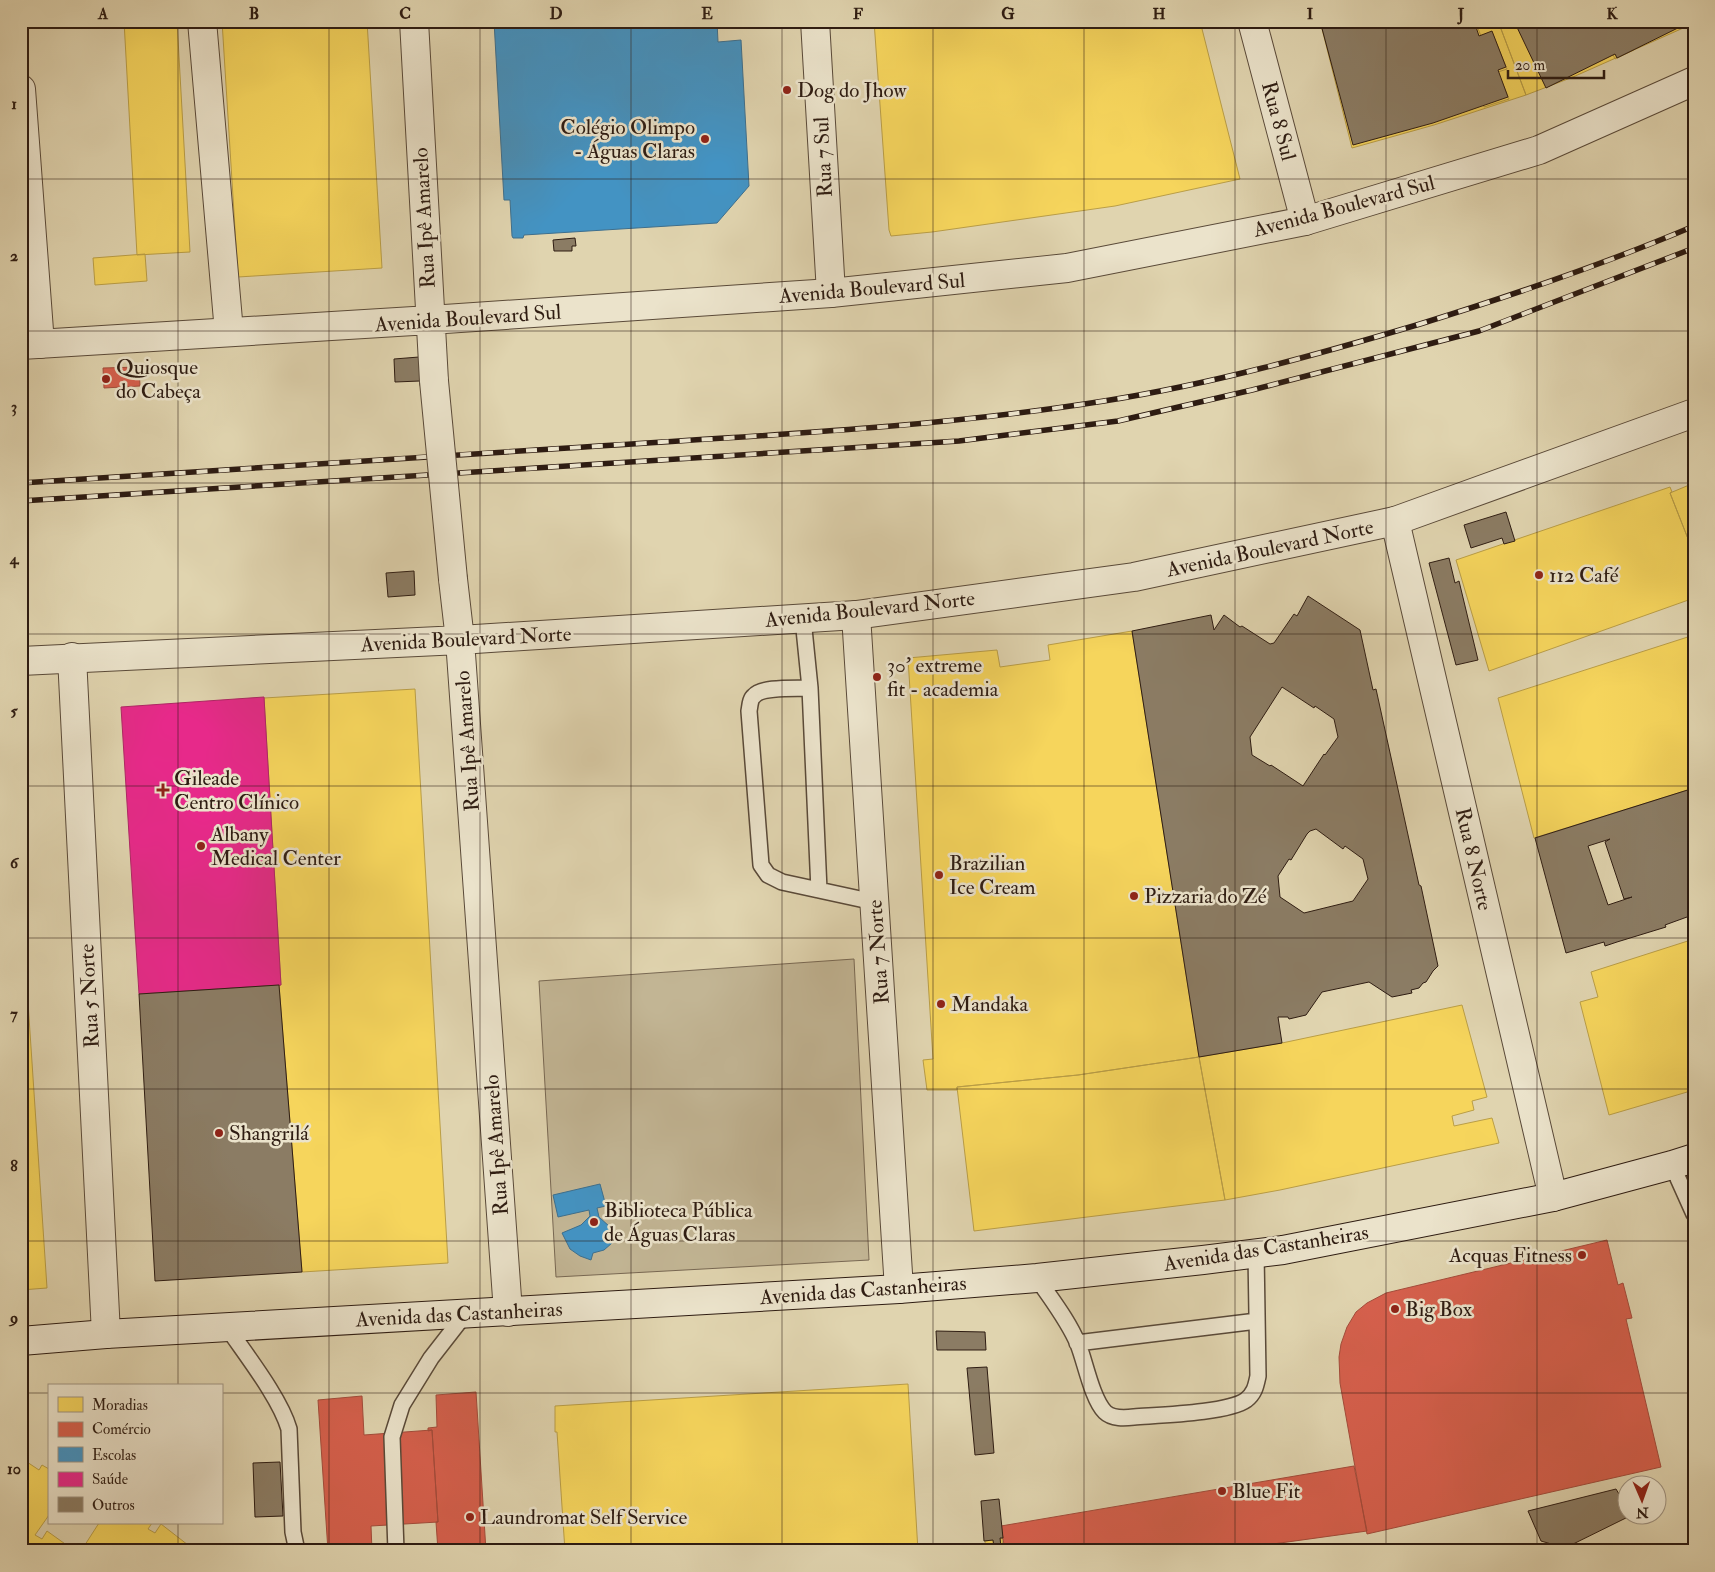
<svg xmlns="http://www.w3.org/2000/svg" width="1715" height="1572" font-family="'IM FELL Double Pica',serif">
<rect width="100%" height="100%" fill="#e0d4af"/>
<filter id="stains"><feTurbulence type="fractalNoise" baseFrequency=".004" numOctaves="4"/><feColorMatrix values="0 0 0 0 .2 0 0 0 0 .09 0 0 0 0 .02 0 0 0 .5 -.17"/></filter>
<radialGradient id="worn" r=".72"><stop offset=".6" stop-color="#630" stop-opacity="0"/><stop offset="1" stop-color="#630" stop-opacity=".3"/></radialGradient>
<!-- green -->
<path fill="#c2b594" stroke="#786853" d="M854,959l15,301 -313,17 -17,-296z"/>
<!-- homes -->
<path fill="#f6d55c" stroke="#ba9e46" d="M124,21h53l13,231 -53,3z
M222,21h145l15,247 -144,9z
M874,21h326l40,158 -125,27 -183,26 -41,4 -2,-6z
M1320,21h178l28,74 -92,30 -82,23z
M1386,21h52l8,20 -22,8 13,24 -5,2 3,6 -23,9z
M1438,21h37l6,15 11,-4 15,37 -9,3 11,27 -25,8 -6,-15 -11,4 -7,-2 -9,-5 -11,-12 -16,-28 22,-8z
M1498,21h190l2,4 -117,52 -47,18z
M1598,21h6l10,18 8,3 9,-1 8,-6 2,-5v-9h8l5,12 -23,11 3,6 -19,9z
M1603,21h38v9l-2,5 -5,4 -12,3 -8,-3z
M145,254l2,27 -52,4 -2,-27z
M1694,483v71l-24,-61z
M1670,487l2,5 -2,1 24,61v44l-205,73 -33,-111z
M1132,631l67,426 -121,18 -121,12v3h-30l-4,-30 10,-1 -25,-401 89,-8 3,17 50,-7 -2,-15z
M1694,635v153l-160,50 -36,-140z
M415,689l33,574 -146,9 -23,-287h2l-17,-287z
M1694,939v151l-85,25 -29,-113 18,-5 -7,-25z
M23,999l1,3h4l19,286 -26,2v-290z
M1462,1005l25,92 -15,4 2,9 -22,6 2,10 38,-8 7,25 -219,47 -55,10 -26,-143 83,-14z
M1199,1057l26,143 -251,31 -17,-144 121,-12z
M908,1384l10,167h-353l-8,-119h-2v-26z
M21,1451l6,3 -3,6 15,10 3,-5 7,4v46l-14,20 7,4 5,-8 28,20h-54z
M99,1523h53l-4,6 7,4 6,-9 27,21 -4,6h-103z
M1000,1538h2l1,13h-17l-1,-10 8,-1 1,7h7z"/>
<!-- shops -->
<path fill="#d6604d" stroke="#a44c3b" d="M139,367l1,19 -36,2 -1,-20z
M1607,1240l11,45 5,-2 9,35 -6,1 35,148 -294,67 -27,-151 -1,-26 2,-13 6,-17 9,-15 11,-9 19,-10z
M476,1392l10,159h-48l-2,-29h2l-6,-92 -4,1v-3l9,-1 -1,-32z
M362,1396l2,39 68,-5 6,92 -67,4 1,25h-44l-10,-151z
M1354,1466l13,65 -145,20h-217l-4,-25z"/>
<!-- schools -->
<path fill="#4393c3" stroke="#3d6f8e" d="M494,21h223l1,21 23,-2 8,146 -32,37 -193,12 -1,3h-10l-1,-2 -2,-36h-6z
M600,1184l6,22 -9,2 2,9 21,19 -16,14 -11,3 -2,7 -11,-4 -10,-7 -8,-16 19,-8 9,-9 -1,-6 -31,7 -5,-22z"/>
<!-- health -->
<path fill="#e7298a" stroke="#b02566" d="M264,697l17,288 -142,9 -18,-287z"/>
<!-- building -->
<path fill="#8b7c64" stroke="#2e1c12" fill-rule="evenodd" d="M1320,21h154l5,15 13,-5 14,36 -8,3 10,27 -75,26 -80,22z
M1514,21h173l1,2 -71,35 -2,-4 -69,34z
M575,238l1,8h-4v5h-18l-1,-11z
M419,357l1,24 -25,1 -1,-23z
M1506,512l9,29 -11,3 -2,-6 -31,10 -7,-23z
M1449,558l6,25 4,-2 19,79 -22,5 -27,-102z
M414,571l1,24 -27,2 -2,-24z
M1308,596l52,34 13,60 3,-1 43,196 2,1 17,80 -5,5 -7,11 -3,1 -4,5 -8,2 1,3 -20,4 -23,-15 -47,10 -16,23 -17,4 -1,-2h-10l4,26 -83,14 -67,-426 79,-16 3,15 10,-15 16,12 2,-1 28,18 4,-1 20,-29 3,2zM1282,687l32,21 1,-2 19,13 4,18 -13,18 -1,-1 -21,32 -32,-21 -1,1 -18,-11 -2,-18zM1316,829l27,20 2,-3 18,13 5,20 -15,22 -49,12 -24,-16 -2,-21 11,-17 2,1 16,-26 3,-3z
M1694,788v134l-2,1 -5,-6 -22,8 1,2 -49,15 -12,4 -1,-4 -38,11 -31,-115zM1610,839l-5,3 19,57 8,-2 -24,8 -20,-59z
M279,985l23,287 -147,9 -16,-287z
M936,1331l49,1 1,18h-49z
M987,1367l7,86 -19,2 -8,-87z
M280,1462l3,54 -28,1 -2,-54z
M1616,1489l3,5 9,-3v23h6l-69,34 -24,-7 -13,-30z
M999,1499l4,39h-3l1,9h-7l-1,-7 -9,1 -3,-40z"/>
<g fill="none" stroke-linecap="round" stroke-linejoin="round">
<!-- service casing -->
<g stroke="#5a4a39" stroke-width="18">
<path id="service" d="M803,619l7,69 9,202
M810,688c-13,1 -48,-2 -56,8 -4,3 -4,10 -5,15l12,154 7,10 14,7 92,20
M1672,1165l22,49
M1037,1278c14,21 31,42 41,66 7,17 14,55 27,68 7,7 20,6 29,5 26,-2 94,-4 112,-17 9,-7 10,-15 12,-24l-2,-123
M227,1327c19,28 53,71 62,102l4,103 4,19
M1077,1343l180,-22
M396,1551l-4,-114 10,-32 29,-47 35,-45"/>
</g>
<!-- minor casing -->
<g stroke="#5a4a39" stroke-width="30">
<path id="minor" d="M202,21l27,311
M815,21l16,272
M1252,21l53,200
M21,89l19,255
M1395,521l158,676
M856,615l43,674
M72,657l34,677"/>
</g>
<!-- tertiary casing -->
<g stroke="#5a4a39" stroke-width="30">
<path id="tertiary" d="M414,21l20,360
M21,345l409,-25 401,-27 236,-25 238,-47 234,-71 155,-69
M453,579l7,61 48,672
M21,661l439,-21 396,-25 278,-38 261,-56 299,-108"/>
</g>
<!-- secondary casing -->
<g stroke="#2e1c12" stroke-width="30">
<path id="secondary" d="M21,1341l85,-7 793,-45 138,-11 166,-18 80,-10 270,-53 119,-32 22,-7"/>
</g>
<!-- service -->
<use href="#service" stroke="#ebe3cb" stroke-width="15"/>
<!-- minor -->
<use href="#minor" stroke="#ebe3cb" stroke-width="28"/>
<!-- tertiary -->
<use href="#tertiary" stroke="#ebe3cb" stroke-width="28"/>
<!-- secondary -->
<use href="#secondary" stroke="#ebe3cb" stroke-width="28"/>
<!-- rail casing -->
<g stroke="#2e1c12" stroke-width="5.5">
<path id="rail" d="M21,483c182,-11 365,-24 547,-35 179,-12 359,-19 536,-47 108,-17 212,-46 316,-77 93,-29 185,-60 274,-98
M21,501l938,-60 159,-20 134,-31 227,-59 215,-83"/>
</g>
<!-- rail -->
<use href="#rail" stroke="#ebe3cb" stroke-width="4" stroke-dasharray="11" stroke-linecap="butt"/>
<!-- tertiary-bridge casing -->
<g stroke="#5a4a39" stroke-width="30" stroke-linecap="butt">
<path id="tertiary-bridge" d="M434,381l19,198"/>
</g>
<!-- tertiary-bridge -->
<use href="#tertiary-bridge" stroke="#ebe3cb" stroke-width="28"/>
</g>
<!-- grid -->
<path fill="none" stroke="#2e1c12" stroke-width="1" stroke-opacity="0.55" d="M178,21v1365M329,21v1530M480,21v1530M631,21v1530M782,21v1530M933,21v1530M1084,21v1530M1235,21v1530M1386,21v1530M1537,21v1530M21,179h1673M21,331h1673M21,483h1673M21,634h1673M21,786h1673M21,938h1673M21,1089h1673M21,1241h1673M21,1393h28M221,1393h1473M178,1523v28"/>
<!-- markers -->
<g fill="#8f2418" stroke="#ebe3cb" stroke-width="2">
<circle cx="787" cy="90" r="5"/>
<circle cx="705" cy="139" r="5"/>
<circle cx="106" cy="379" r="5"/>
<circle cx="1539" cy="575" r="5"/>
<circle cx="877" cy="677" r="5"/>
<path d="M160.5 782.5h5v5h5v5h-5v5h-5v-5h-5v-5h5z"/>
<circle cx="201" cy="846" r="5"/>
<circle cx="939" cy="875" r="5"/>
<circle cx="1134" cy="896" r="5"/>
<circle cx="941" cy="1004" r="5"/>
<circle cx="219" cy="1133" r="5"/>
<circle cx="594" cy="1222" r="5"/>
<circle cx="1582" cy="1255" r="5"/>
<circle cx="1395" cy="1309" r="5"/>
<circle cx="1222" cy="1491" r="5"/>
<circle cx="470" cy="1517" r="5"/>
</g>
<g text-anchor="middle" stroke-width="5" stroke-linejoin="round" paint-order="stroke">
<!-- poi labels -->
<g font-size="21" fill="#2e1c12" stroke="#ebe3cb" text-anchor="start">
<text x="797" y="97">Dog do Jhow</text>
<text x="695" y="134" text-anchor="end">Colégio Olimpo<tspan x="695" dy="24">- Águas Claras</tspan></text>
<text x="116" y="374">Quiosque<tspan x="116" dy="24">do Cabeça</tspan></text>
<text x="1549" y="582">112 Café</text>
<text x="887" y="672">30' extreme<tspan x="887" dy="24">fit - academia</tspan></text>
<text x="174" y="785">Gileade<tspan x="174" dy="24">Centro Clínico</tspan></text>
<text x="211" y="841">Albany<tspan x="211" dy="24">Medical Center</tspan></text>
<text x="949" y="870">Brazilian<tspan x="949" dy="24">Ice Cream</tspan></text>
<text x="1144" y="903">Pizzaria do Zé</text>
<text x="951" y="1011">Mandaka</text>
<text x="229" y="1140">Shangrilá</text>
<text x="604" y="1217">Biblioteca Pública<tspan x="604" dy="24">de Águas Claras</tspan></text>
<text x="1572" y="1262" text-anchor="end">Acquas Fitness</text>
<text x="1405" y="1316">Big Box</text>
<text x="1232" y="1498">Blue Fit</text>
<text x="480" y="1524">Laundromat Self Service</text>
</g>
<!-- street labels -->
<g font-size="21" fill="#2e1c12" stroke="#ebe3cb">
<text transform="translate(1279 121) rotate(75)" y="7">Rua 8 Sul</text>
<text transform="translate(823 157) rotate(-93)" y="7">Rua 7 Sul</text>
<text transform="translate(1344 206) rotate(-15)" y="7">Avenida Boulevard Sul</text>
<text transform="translate(424 218) rotate(-93)" y="7">Rua Ipê Amarelo</text>
<text transform="translate(872 288) rotate(-5)" y="7">Avenida Boulevard Sul</text>
<text transform="translate(468 318) rotate(-4)" y="7">Avenida Boulevard Sul</text>
<text transform="translate(1270 548) rotate(-12)" y="7">Avenida Boulevard Norte</text>
<text transform="translate(870 609) rotate(-6)" y="7">Avenida Boulevard Norte</text>
<text transform="translate(466 639) rotate(-3)" y="7">Avenida Boulevard Norte</text>
<text transform="translate(467 741) rotate(-94)" y="7">Rua Ipê Amarelo</text>
<text transform="translate(1474 859) rotate(77)" y="7">Rua 8 Norte</text>
<text transform="translate(878 952) rotate(-94)" y="7">Rua 7 Norte</text>
<text transform="translate(89 996) rotate(-93)" y="7">Rua 5 Norte</text>
<text transform="translate(496 1145) rotate(-94)" y="7">Rua Ipê Amarelo</text>
<text transform="translate(1266 1248) rotate(-9)" y="7">Avenida das Castanheiras</text>
<text transform="translate(863 1290) rotate(-4)" y="7">Avenida das Castanheiras</text>
<text transform="translate(459 1314) rotate(-3)" y="7">Avenida das Castanheiras</text>
</g>
</g>
<!-- margin -->
<rect width="1715" height="1572" fill="none" stroke="#e0d4af" stroke-width="55"/>
<!-- legend -->
<rect x="48" y="1384" width="175" height="140" fill="#ebe3cb" stroke="#9f9381"/>
<rect x="58" y="1397" width="25" height="15" fill="#f6d55c" stroke="#9f9381"/>
<text x="92" y="1410" font-size="15" fill="#2e1c12">Moradias</text>
<rect x="58" y="1422" width="25" height="15" fill="#d6604d" stroke="#9f9381"/>
<text x="92" y="1434" font-size="15" fill="#2e1c12">Comércio</text>
<rect x="58" y="1447" width="25" height="15" fill="#4393c3" stroke="#9f9381"/>
<text x="92" y="1460" font-size="15" fill="#2e1c12">Escolas</text>
<rect x="58" y="1472" width="25" height="15" fill="#e7298a" stroke="#9f9381"/>
<text x="92" y="1484" font-size="15" fill="#2e1c12">Saúde</text>
<rect x="58" y="1497" width="25" height="15" fill="#8b7c64" stroke="#9f9381"/>
<text x="92" y="1510" font-size="15" fill="#2e1c12">Outros</text>
<!-- north arrow -->
<g transform="translate(1642 1500) rotate(178)"><circle r="24" fill="#ebe3cb" stroke="#9f9381"/>
<path d="M0-4L9 19L0 12L-9 19Z" fill="#8f2418"/>
<text y="-8" font-size="14" font-weight="bold" text-anchor="middle" fill="#2e1c12">N</text>
</g>
<!-- scale -->
<path d="M1508 70v8h96v-8" fill="none" stroke="#2e1c12" stroke-width="2.5"/>
<text x="1515" y="70" font-size="15" fill="#2e1c12" stroke="#ebe3cb" stroke-width="4" paint-order="stroke">20 m</text>
<rect x="28" y="28" width="1660" height="1516" fill="none" stroke="#2e1c12" stroke-width="2"/>
<g font-size="16" text-anchor="middle" font-weight="bold" fill="#2e1c12">
<text x="103" y="19">A</text>
<text x="254" y="19">B</text>
<text x="405" y="19">C</text>
<text x="556" y="19">D</text>
<text x="707" y="19">E</text>
<text x="858" y="19">F</text>
<text x="1008" y="19">G</text>
<text x="1159" y="19">H</text>
<text x="1310" y="19">I</text>
<text x="1461" y="19">J</text>
<text x="1612" y="19">K</text>
<text x="14" y="109">1</text>
<text x="14" y="261">2</text>
<text x="14" y="412">3</text>
<text x="14" y="564">4</text>
<text x="14" y="716">5</text>
<text x="14" y="868">6</text>
<text x="14" y="1019">7</text>
<text x="14" y="1171">8</text>
<text x="14" y="1323">9</text>
<text x="14" y="1474">10</text>
</g>
<rect width="100%" height="100%" filter="url(#stains)"/>
<rect width="100%" height="100%" fill="url(#worn)"/>
</svg>
